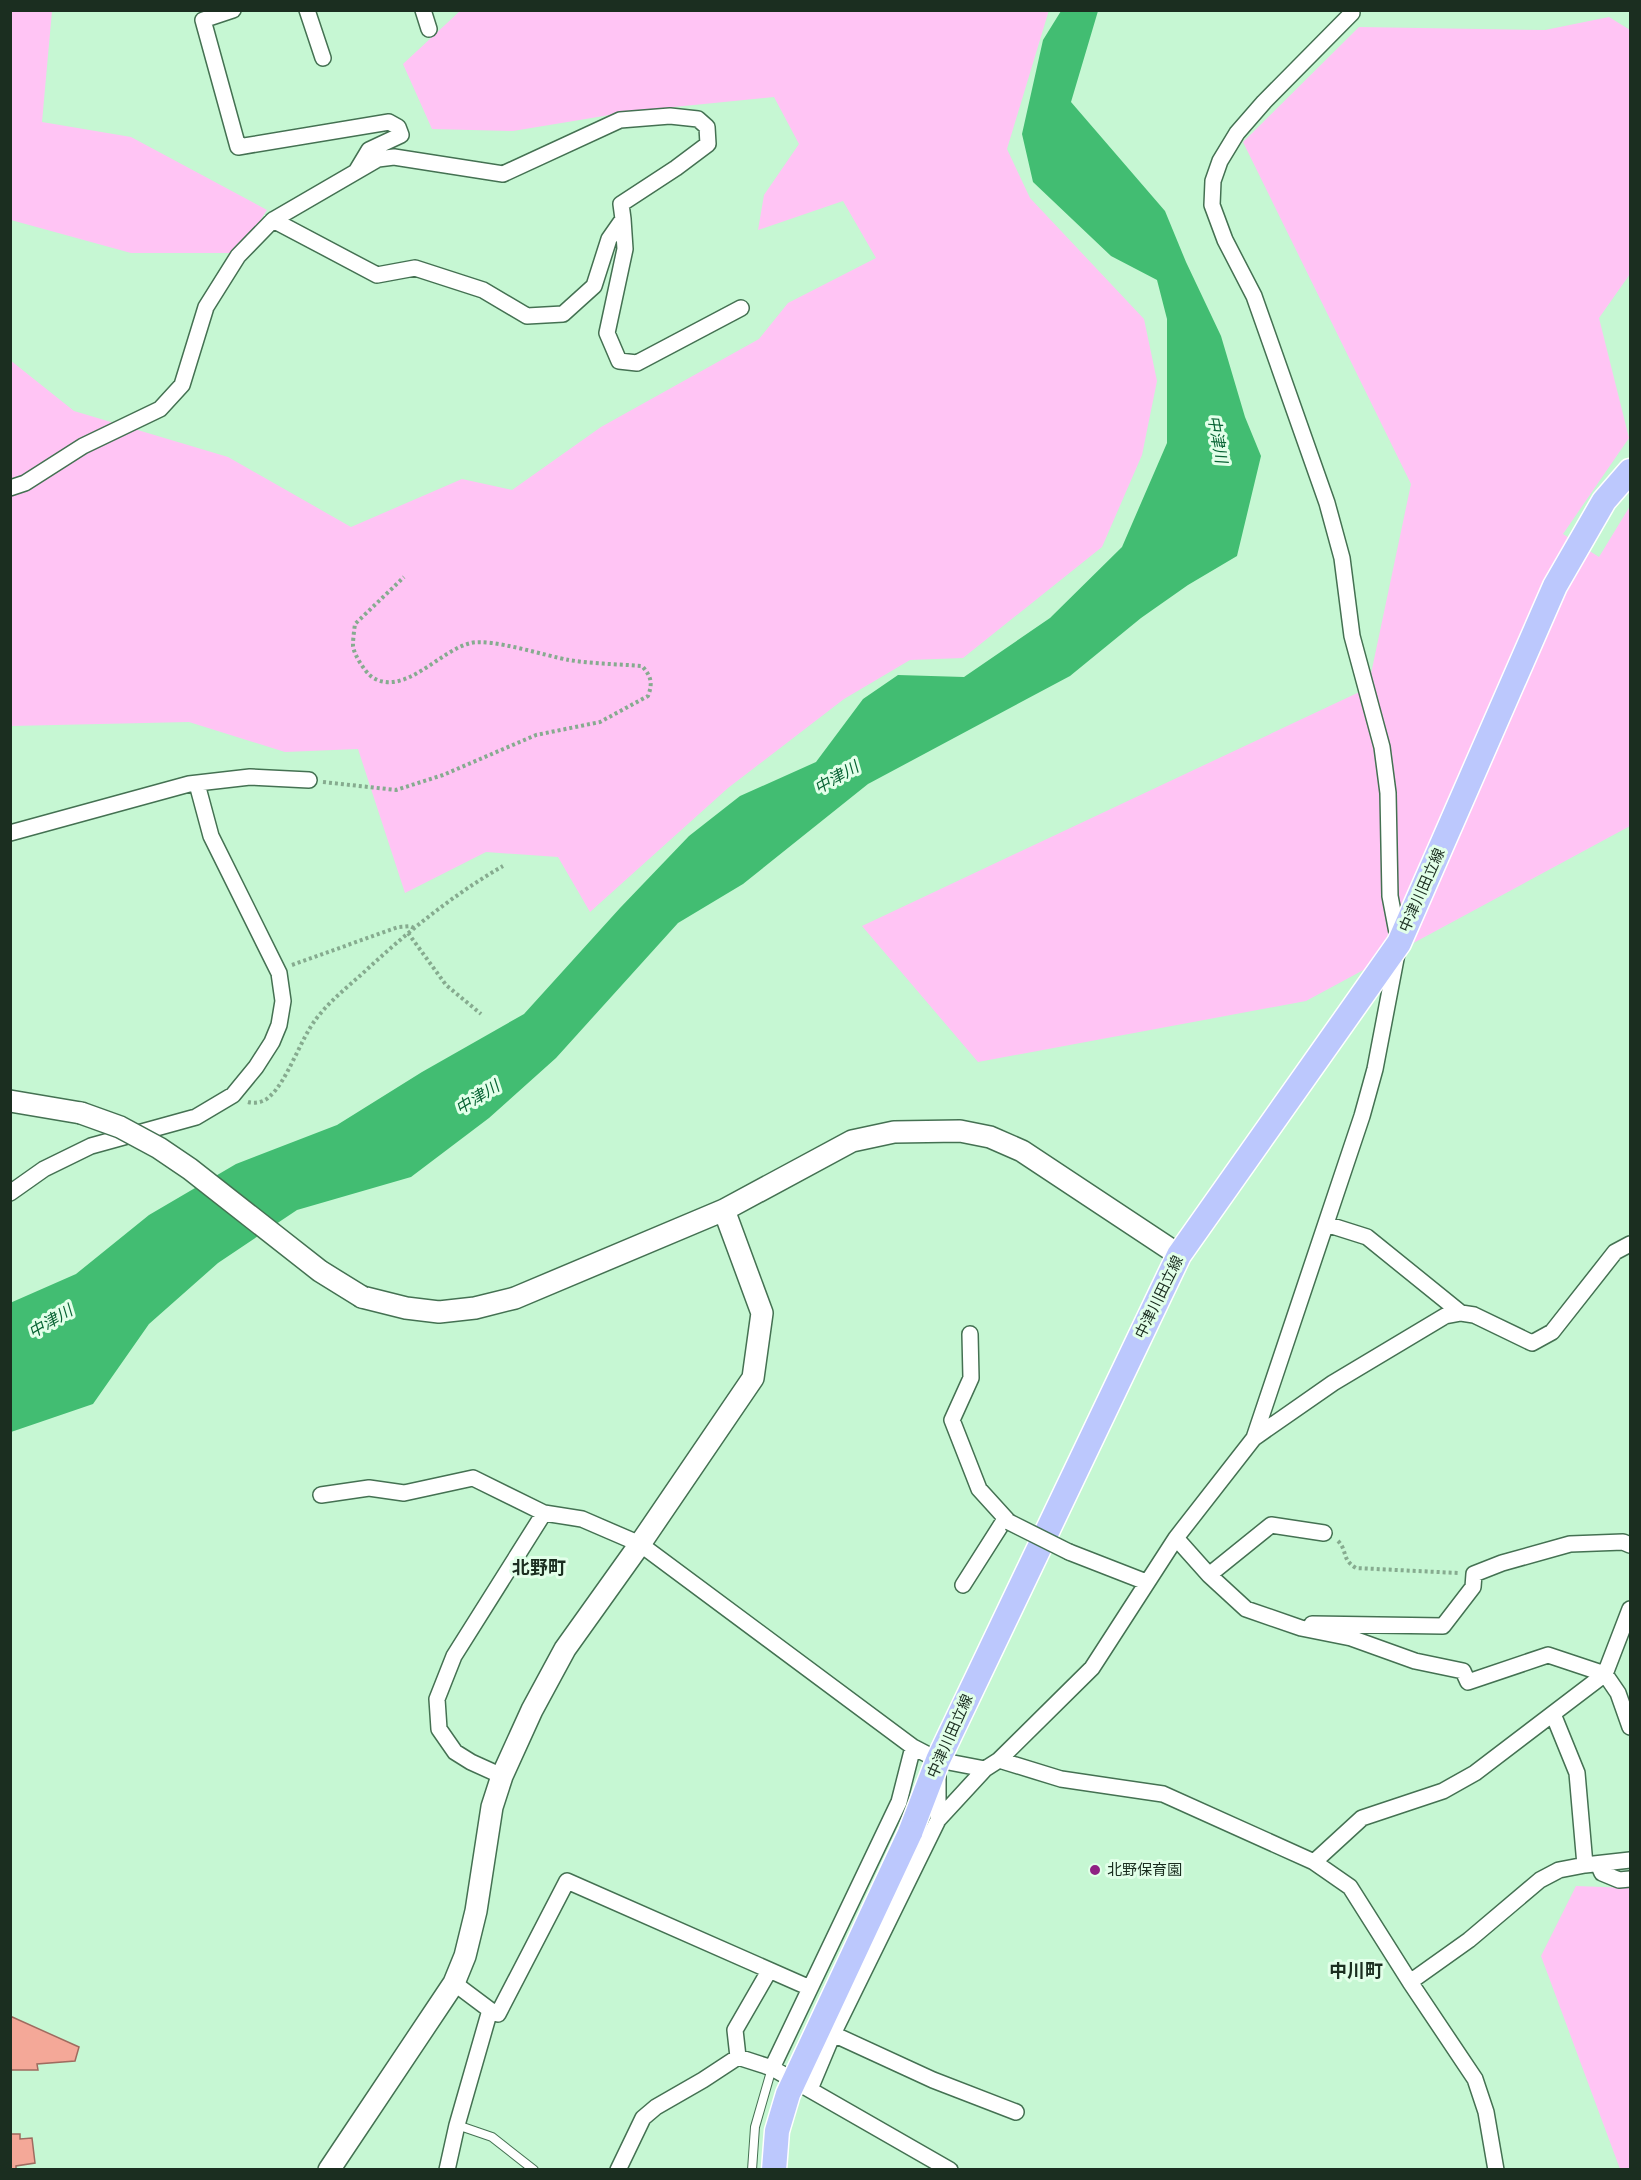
<svg xmlns="http://www.w3.org/2000/svg" width="1641" height="2180" font-family="'Nunito Sans','Noto Sans JP',sans-serif">
<rect width="100%" height="100%" fill="#c6f7d3"/>
<!-- green -->
<path fill="#ffc4f4" d="M1049,10l-42,139 23,49 114,121 13,62 -15,74 -40,92 -139,111 -53,2 -66,39 -116,89 -138,124 -32,-55 -72,-5 -81,41 -47,-144 -73,3 -96,-30 -178,4 -1,-366 64,51 154,46 123,70 111,-48 50,11 89,-63 158,-88 29,-36 88,-45 -33,-57 -85,29 6,-35 35,-51 -25,-47 -140,14 -121,20 -81,-2 -29,-65 57,-53z
M10,11h42l-10,111 89,15 136,73 -28,43h-108l-120,-33z
M1609,17l21,13v244l-31,44 30,120 -66,96 36,23 31,-51v320l-324,175 -328,61 -116,-136 506,-238 43,-204 -168,-342 116,-115 186,3z
M1576,1886l54,2v281h-10l-79,-213z"/>
<!-- water -->
<path fill="#42bd72" d="M1061,11h37l-27,91 94,109 21,51 35,74 24,81 16,39 -24,100 -49,29 -47,33 -71,58 -202,108 -125,100 -65,39 -122,135 -67,60 -78,59 -114,33 -79,53 -69,61 -56,80 -82,28 -1,-129 66,-29 73,-59 87,-51 101,-39 85,-53 102,-58 96,-106 69,-72 51,-40 76,-34 47,-63 35,-24 66,2 86,-59 72,-71 45,-104v-124l-10,-39 -46,-24 -78,-74 -11,-48 21,-94z"/>
<!-- building -->
<path fill="#f4a898" stroke="#9f6b5f" stroke-width="1.5" d="M10,2016l69,31 -4,14 -38,3 1,6h-28z
M10,2134h10v5l12,-1 3,25 -19,3v3l-6,1z"/>
<g fill="none" stroke-linecap="round" stroke-linejoin="round">
<!-- lane casing -->
<g stroke="#447152" stroke-width="10">
<path id="lane" d="M457,2125l35,12 42,33
M752,2170l3,-43 17,-59"/>
</g>
<!-- street casing -->
<g stroke="#447152" stroke-width="18">
<path id="street" d="M233,10l-30,10 35,127 151,-25 9,5 3,8 -32,15 -12,20
M307,10l16,48
M423,10l6,19
M273,220l105,-61 16,-2 109,17 117,-54 50,-4 28,3 9,8 1,17 -32,24 -55,36 2,15
M10,488l15,-5 58,-37 77,-37 22,-24 24,-78 32,-51 35,-36 104,55 38,-7 68,22 44,26 36,-2 31,-28 15,-47 14,-20 2,30 -18,84 12,28 18,2 104,-55
M10,833l179,-49 61,-7 59,3
M10,1193l34,-24 47,-23 105,-29 37,-22 23,-28 16,-25 7,-17 4,-24 -4,-28 -68,-137 -14,-52
M1326,1224l41,13 94,76
M970,1334l1,44 -19,42 27,69 30,33
M1254,1438l108,-322 13,-47 24,-126 -9,-47 -2,-103 -6,-46 -30,-111 -10,-78 -15,-55 -73,-207 -29,-56 -13,-35 1,-24 7,-20 17,-28 27,-31 88,-89
M321,1495l48,-7 35,5 69,-15 71,35 38,6 58,25 273,203 25,13 47,9 14,-9 93,-92 84,-130 78,-100 79,-55 112,-67 16,-3 13,2 58,28 20,-11 63,-80 15,-8
M1176,1538l33,37 37,34 55,19 50,10 64,23 48,10 5,11 80,-27 57,19 13,19 12,34
M1069,1552l77,30
M1209,1575l62,-50 53,8
M963,1585l42,-66
M1312,1624l131,2 30,-39 1,-13 28,-11 68,-19 53,-2 7,3
M1553,1714l24,59 8,92
M999,1760l62,19 102,15 151,68 36,25 60,95 65,97 11,33 10,58
M502,1776l-31,-14 -16,-10 -16,-23 -2,-30 17,-43 90,-143
M938,1820l47,-51
M1314,1862l48,-44 81,-27 32,-18 130,-99 25,-65
M1598,1864l4,9 17,7 11,-1
M1410,1982l59,-42 71,-60 19,-10 26,-5 45,-5
M490,2010l8,4 69,-133 243,107
M833,2034l100,46 83,32
M738,2057l-3,-27 34,-59
M772,2068l127,-266 14,-55
M810,2089l23,-55 105,-214v-45
M447,2170l10,-45 33,-115 -36,-27
M618,2170l25,-52 13,-11 47,-27 35,-23 34,11 178,102"/>
</g>
<!-- secondary casing -->
<g stroke="#447152" stroke-width="24">
<path id="secondary" d="M10,1101l71,12
M362,1297l44,11 33,4 36,-4 40,-10 209,-88 128,-69 42,-9 66,-1 30,6 32,14 157,104
M329,2170l125,-187 11,-27 11,-45 16,-104 10,-31 30,-66 33,-61 75,-105 113,-166 9,-65 -38,-103"/>
</g>
<!-- primary casing -->
<g stroke="#fff" stroke-width="27">
<path id="primary" d="M910,1833l28,-73 241,-505 220,-312 156,-357 49,-85 26,-30"/>
</g>
<!-- path -->
<path stroke="#86ab8f" stroke-width="4" stroke-dasharray="3 3" stroke-linecap="butt" d="M323,782l73,8 47,-15 93,-40 64,-13 48,-26c5,-13 3,-20 -6,-30 -24,-2 -49,-2 -73,-6 -23,-4 -78,-22 -98,-17 -30,6 -67,55 -99,34 -7,-5 -18,-22 -19,-31 0,-7 1,-15 2,-22l49,-47
M408,933l38,52 35,29
M292,965l106,-38 12,-1 4,2
M248,1102c7,2 16,0 21,-5 18,-15 31,-57 47,-78 13,-17 30,-31 46,-45 43,-40 89,-78 141,-108
M1338,1541c10,10 3,18 18,27l102,5"/>
<!-- lane -->
<use href="#lane" stroke="#fff" stroke-width="8"/>
<!-- street -->
<use href="#street" stroke="#fff" stroke-width="15"/>
<!-- secondary -->
<use href="#secondary" stroke="#fff" stroke-width="21"/>
<!-- primary -->
<use href="#primary" stroke="#bcc8fd" stroke-width="24"/>
<!-- street-bridge casing -->
<g stroke="#447152" stroke-width="18" stroke-linecap="butt">
<path id="street-bridge" d="M1009,1522l60,30"/>
</g>
<!-- secondary-bridge casing -->
<g stroke="#447152" stroke-width="24" stroke-linecap="butt">
<path id="secondary-bridge" d="M81,1113l39,14 39,21 31,21 130,102 42,26"/>
</g>
<!-- primary-bridge casing -->
<g stroke="#fff" stroke-width="27" stroke-linecap="butt">
<path id="primary-bridge" d="M774,2170l3,-39 11,-37 122,-261"/>
</g>
<!-- street-bridge -->
<use href="#street-bridge" stroke="#fff" stroke-width="15"/>
<!-- secondary-bridge -->
<use href="#secondary-bridge" stroke="#fff" stroke-width="21"/>
<!-- primary-bridge -->
<use href="#primary-bridge" stroke="#bcc8fd" stroke-width="24"/>
</g>
<!-- markers -->
<circle fill="#8f2183" stroke="#e2ffe9" stroke-width="2" cx="1095" cy="1870" r="6"/>
<g text-anchor="middle" stroke-width="6" stroke-linejoin="round" paint-order="stroke">
<!-- street labels -->
<g font-size="15" fill="#1b2e20" stroke="#e2ffe9">
<text transform="translate(1422 890) rotate(-66)" y="5">中津川田立線</text>
<text transform="translate(1159 1297) rotate(-64)" y="5">中津川田立線</text>
<text transform="translate(950 1736) rotate(-66)" y="5">中津川田立線</text>
</g>
<!-- poi labels -->
<g font-size="15" fill="#1b2e20" stroke="#e2ffe9" text-anchor="start">
<text x="1107" y="1875">北野保育園</text>
</g>
<!-- water labels -->
<g font-size="16" font-style="italic" fill="#086434" stroke="#e2ffe9">
<text transform="translate(1218 439) rotate(80)" y="6">中津川</text>
<text transform="translate(836 777) rotate(-30)" y="6">中津川</text>
<text transform="translate(477 1097) rotate(-32)" y="6">中津川</text>
<text transform="translate(50 1321) rotate(-31)" y="6">中津川</text>
</g>
<!-- quarter labels -->
<g font-size="18" font-weight="bold" fill="#1b2e20" stroke="#e2ffe9">
<text x="539" y="1574">北野町</text>
<text x="1356" y="1977">中川町</text>
</g>
</g>
<!-- border -->
<rect width="1641" height="2180" fill="none" stroke="#1b2e20" stroke-width="24"/>
</svg>
